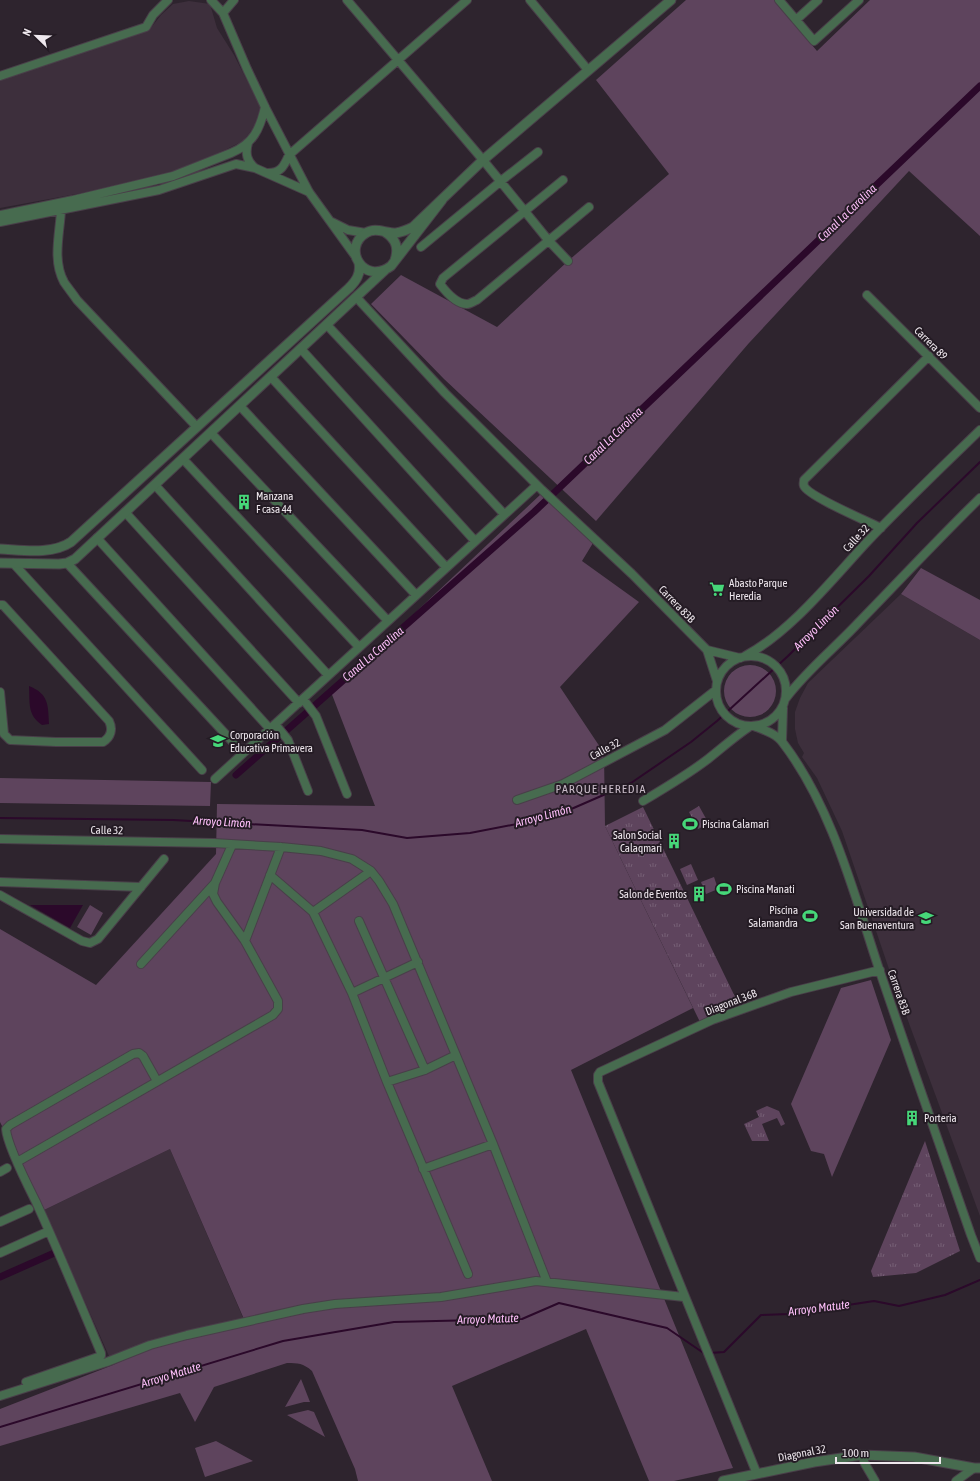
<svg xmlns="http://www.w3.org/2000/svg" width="980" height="1481" font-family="'Asap Condensed',sans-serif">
<defs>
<pattern id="park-tufts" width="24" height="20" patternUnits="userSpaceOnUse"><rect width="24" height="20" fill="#5e445d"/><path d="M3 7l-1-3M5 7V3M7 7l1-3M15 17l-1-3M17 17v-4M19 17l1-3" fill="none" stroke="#755f75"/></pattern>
</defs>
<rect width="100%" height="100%" fill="#2e242e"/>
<!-- built -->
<path fill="#3d2f3c" d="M189,1l21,3 7,24 17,27 26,51v5l-6,16 -11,14 -18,9 -64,26 -46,11 -115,21v-128l150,-51 11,-14 12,-11z
M901,594l79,46v576l-91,-247 -47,-138 -25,-53 -15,-21 2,-4 -6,-10 -3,-14v-17l5,-14 8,-15z
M170,1149l77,178 -80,14 -54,24 -69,-155z"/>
<!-- grass -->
<path fill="#5e445d" d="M686,0h88l43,51 53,-51h110v236l-71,-65 -160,172 -153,178 -152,-142 -73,-75 30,-29 96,52 71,-66 101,-87 -73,-94z
M541,494l52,49 -11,18 57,41 -79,85 44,66 1,73 88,182 -122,62 162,398 -59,13h-25l-63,-152 -134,57 40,95h-134l-3,-12 -43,-98c-9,-8 -14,-8 -25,-8l-73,24 -19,35 -15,-29 -180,53v-37l113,-44 54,-24 80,-15 -77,-177 -126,61 -44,-88v-193l96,56 120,-131 1,-50 158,2 -44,-114z
M921,568l59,32v40l-79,-46z
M724 691a26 26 0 1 1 52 0a26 26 0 1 1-52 0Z
M0,778l211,4 -1,24 -210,-3z
M90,905l13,8 -12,22 -14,-8z
M871,980l20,60 -59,137 -8,-23 -13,-3 -20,-47 50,-116z
M301,1379l9,23h-6l-19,5z
M308,1410l6,2 11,25 -38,-22z
M216,1441l37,20 -48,16 -10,-29z"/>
<!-- park -->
<path fill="url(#park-tufts)" d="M699,806l10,18 -11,5 -9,-17z
M643,807l95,196 -38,19 -95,-196z
M691,864l7,16 -11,5 -7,-16z
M714,877l4,12 -12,5 -5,-12z
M767,1106l12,5 6,13 -4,2 -4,-8 -15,6 7,17h-17l-8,-17 15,-7 -3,-6z
M925,1141l35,110 -44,22 -43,4 -2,-6z"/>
<!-- water -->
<path fill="#2b092a" d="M29,686c20,8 19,19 20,38l-7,1c-15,-10 -12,-23 -13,-39z
M30,905h53l-13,23z"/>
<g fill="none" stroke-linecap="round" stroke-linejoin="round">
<!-- stream -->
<path stroke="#2b092a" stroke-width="2" d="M0,818l173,2 189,10 45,8 63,-5 52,-10 47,-13 62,-27 60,-41 26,-21 71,-65 81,-80 48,-53 63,-61
M710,1353l14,-1 37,-37 28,-1 85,-13 25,5 46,-11 35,-15
M0,1427l283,-86 111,-19 128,-3 37,-16 108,25 38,26"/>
<!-- canal -->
<path stroke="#2b092a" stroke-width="7" d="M236,775l298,-263 446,-426
M0,1277l52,-23"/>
<!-- minor casing -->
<g stroke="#493f49" stroke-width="10">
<path id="minor" d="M211,0l12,13 24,56 18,38 44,85 47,65
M347,0l136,160 66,81 19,20
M530,0l58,70
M779,0l35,41 45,-41
M223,13l11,-13
M796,20l22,-20
M0,76l146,-49 7,-12 15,-15
M248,143c-3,11 -1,18 7,25
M268,173c13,0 16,-7 21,-18l178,-155
M563,180l-120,98 -3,6c6,8 17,20 27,20 3,0 7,-3 10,-4l112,-93
M61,210c-1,23 -9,50 3,72 4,6 9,12 13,18l120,127
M0,215l73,-15 100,-24 58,-23c22,-9 29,-24 34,-46
M0,222l159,-32 77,-26 19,4 54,24
M332,222l16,8 18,3
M421,247l80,-66 37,-29
M867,295l113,113
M357,298l88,95 97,97 90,84 75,76 10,31
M327,325l177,189
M301,349l174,192
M271,377l175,190
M240,406l176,189
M211,433l177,188
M183,459l176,188
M155,485l173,190
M125,512l174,191
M881,528c-12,-6 -73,-32 -77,-42 -1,-2 0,-4 0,-6l125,-124
M97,538l173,191
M13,563l189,207
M67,563l176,190
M0,605h3l106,116c4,8 2,16 -6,21h-47l-46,-2 -6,-6 -4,-42
M707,650l33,8
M716 691a35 35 0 1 1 70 0a35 35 0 1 1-70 0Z
M745,656c44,-23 86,-75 120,-112 37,-39 76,-76 115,-114
M786,698c21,-28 50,-51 74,-77 40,-41 79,-83 120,-123
M303,699l13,17 31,78
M275,724l13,16 20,51
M754,726c10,4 23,8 29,17 49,64 71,151 96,226 30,89 61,177 92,266l9,23
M782,741l1,-33
M215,779l322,-294
M517,800l46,-16 102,-54 51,-40
M643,801c22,-13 44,-26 65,-42 14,-11 26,-22 41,-32
M0,839l214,4 67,4 40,4 31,8 19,12 8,10 14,23 100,240 54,138
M270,875l43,37 39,81 35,89 38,-12 31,-15
M0,882l141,5
M0,895l82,46 8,2 8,-4 66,-80
M313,912l58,-41
M359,921l66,149
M245,941l36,-94
M141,964l74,-81
M352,993l66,-31
M387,1082l81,192
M17,1162l256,-147 5,-6v-8l-33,-60 -28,-39 -4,-8 2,-11 17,-38
M423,1169l70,-25
M0,1172l7,-4
M0,1222l29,-13
M0,1253l49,-22
M26,1382l75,-26v-3c-21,-50 -42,-101 -65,-151 -8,-16 -29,-57 -30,-73l4,-4 123,-71 6,-1 4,3 14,25
M0,1396l107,-34 43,-17 37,-10 116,-26 32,-5 106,-7 95,-16 148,16
M862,1455l3,9 10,17
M757,1474l-159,-392v-7l2,-3 112,-52 79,-28 89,-22
M956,1481l18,-13"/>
</g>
<!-- tertiary casing -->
<g stroke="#493f49" stroke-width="11">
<path id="tertiary" d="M442,200l-51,66c-27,20 -50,-18 -25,-33 9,-6 19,0 30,0 6,-1 11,-3 17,-6l70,-67 188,-160
M385,232c11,7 14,16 10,28
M0,549c22,1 52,6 71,-7l278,-254c7,-7 12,-14 10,-25
M0,563l59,1 8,-1 8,-4 310,-289
M723,1481l91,-19 48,-7 52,2 60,11h6"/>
</g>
<!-- minor -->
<use href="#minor" stroke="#476b4f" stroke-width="8"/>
<!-- tertiary -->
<use href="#tertiary" stroke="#476b4f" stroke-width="9"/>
</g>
<!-- icons -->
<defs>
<g id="building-bare" transform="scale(1.2)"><path d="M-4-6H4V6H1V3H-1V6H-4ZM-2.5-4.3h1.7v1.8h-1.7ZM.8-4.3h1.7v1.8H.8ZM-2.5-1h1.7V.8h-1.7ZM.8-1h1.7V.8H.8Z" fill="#46d779" stroke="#241b24" stroke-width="2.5" paint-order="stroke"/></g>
<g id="supermarket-bare" transform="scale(1.2)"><path d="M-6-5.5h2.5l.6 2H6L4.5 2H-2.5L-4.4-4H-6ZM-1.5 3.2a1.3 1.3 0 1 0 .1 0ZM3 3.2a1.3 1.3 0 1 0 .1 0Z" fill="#46d779" stroke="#241b24" stroke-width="2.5" paint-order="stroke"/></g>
<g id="school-bare" transform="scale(1.2)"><path d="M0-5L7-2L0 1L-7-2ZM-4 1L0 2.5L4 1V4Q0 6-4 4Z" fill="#46d779" stroke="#241b24" stroke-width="2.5" paint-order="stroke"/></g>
<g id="stadium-bare" transform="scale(1.2)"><path d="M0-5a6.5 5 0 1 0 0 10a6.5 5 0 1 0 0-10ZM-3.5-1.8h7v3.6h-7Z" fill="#46d779" stroke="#241b24" stroke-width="2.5" paint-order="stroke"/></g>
<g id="university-bare" transform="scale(1.2)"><path d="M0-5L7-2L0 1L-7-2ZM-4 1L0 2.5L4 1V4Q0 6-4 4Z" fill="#46d779" stroke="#241b24" stroke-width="2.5" paint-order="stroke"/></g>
</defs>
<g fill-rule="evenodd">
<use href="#building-bare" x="244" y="502"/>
<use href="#supermarket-bare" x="717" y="589"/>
<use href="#school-bare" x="218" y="741"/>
<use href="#stadium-bare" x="690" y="824"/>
<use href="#building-bare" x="674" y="841"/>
<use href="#stadium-bare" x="724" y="889"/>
<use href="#building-bare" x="699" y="894"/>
<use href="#stadium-bare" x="810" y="916"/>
<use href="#university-bare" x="926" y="918"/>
<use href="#building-bare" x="912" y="1118"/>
</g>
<g text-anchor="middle" stroke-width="4" stroke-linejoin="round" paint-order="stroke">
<!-- street labels -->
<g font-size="11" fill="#efe8ee" stroke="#241b24">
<text transform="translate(931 343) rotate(45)" y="4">Carrera 89</text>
<text transform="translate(856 538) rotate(-47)" y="4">Calle 32</text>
<text transform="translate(677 604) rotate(46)" y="4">Carrera 83B</text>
<text transform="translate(605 749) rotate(-28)" y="4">Calle 32</text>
<text transform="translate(107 830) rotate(1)" y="4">Calle 32</text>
<text transform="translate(899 992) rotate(71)" y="4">Carrera 83B</text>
<text transform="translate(731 1002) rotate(-21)" y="4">Diagonal 36B</text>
<text transform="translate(802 1453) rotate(-11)" y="4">Diagonal 32</text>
</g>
<!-- poi labels -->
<g font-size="11" fill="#efe8ee" stroke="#241b24" text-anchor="start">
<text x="256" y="500">Manzana<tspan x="256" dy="13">F casa 44</tspan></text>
<text x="729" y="587">Abasto Parque<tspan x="729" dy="13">Heredia</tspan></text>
<text x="230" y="739">Corporación<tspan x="230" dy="13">Educativa Primavera</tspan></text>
<text x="702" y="828">Piscina Calamari</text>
<text x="662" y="839" text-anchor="end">Salon Social<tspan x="662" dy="13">Calaqmari</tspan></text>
<text x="736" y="893">Piscina Manati</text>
<text x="687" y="898" text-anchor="end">Salon de Eventos</text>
<text x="798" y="914" text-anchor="end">Piscina<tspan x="798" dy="13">Salamandra</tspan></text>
<text x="914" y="916" text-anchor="end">Universidad de<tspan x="914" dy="13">San Buenaventura</tspan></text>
<text x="924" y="1122">Porteria</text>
</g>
<!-- water labels -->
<g font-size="12" font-style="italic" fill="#febffa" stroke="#241b24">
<text transform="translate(847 213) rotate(-44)" y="4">Canal La Carolina</text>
<text transform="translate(613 436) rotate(-44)" y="4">Canal La Carolina</text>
<text transform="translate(816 628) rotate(-45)" y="4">Arroyo Limón</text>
<text transform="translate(373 654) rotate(-41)" y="4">Canal La Carolina</text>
<text transform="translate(543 816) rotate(-15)" y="4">Arroyo Limón</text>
<text transform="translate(222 822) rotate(3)" y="4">Arroyo Limón</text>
<text transform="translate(819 1308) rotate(-7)" y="4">Arroyo Matute</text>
<text transform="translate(488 1319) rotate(-2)" y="4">Arroyo Matute</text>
<text transform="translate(171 1375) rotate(-17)" y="4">Arroyo Matute</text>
</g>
<!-- neighbourhood labels -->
<g font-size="12" letter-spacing="1" fill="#c8bbc7" stroke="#241b24">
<text x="601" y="793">PARQUE HEREDIA</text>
</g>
</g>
<!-- north arrow -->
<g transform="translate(36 36) rotate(293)" stroke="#241b24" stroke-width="3" paint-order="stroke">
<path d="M0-3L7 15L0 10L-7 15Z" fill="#efe8ee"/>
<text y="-6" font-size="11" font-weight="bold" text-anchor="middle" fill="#efe8ee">N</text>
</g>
<!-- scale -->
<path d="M836 1457v6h104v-6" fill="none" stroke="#efe8ee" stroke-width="2"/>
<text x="842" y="1457" font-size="12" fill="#efe8ee" stroke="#241b24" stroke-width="3" paint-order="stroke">100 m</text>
</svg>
